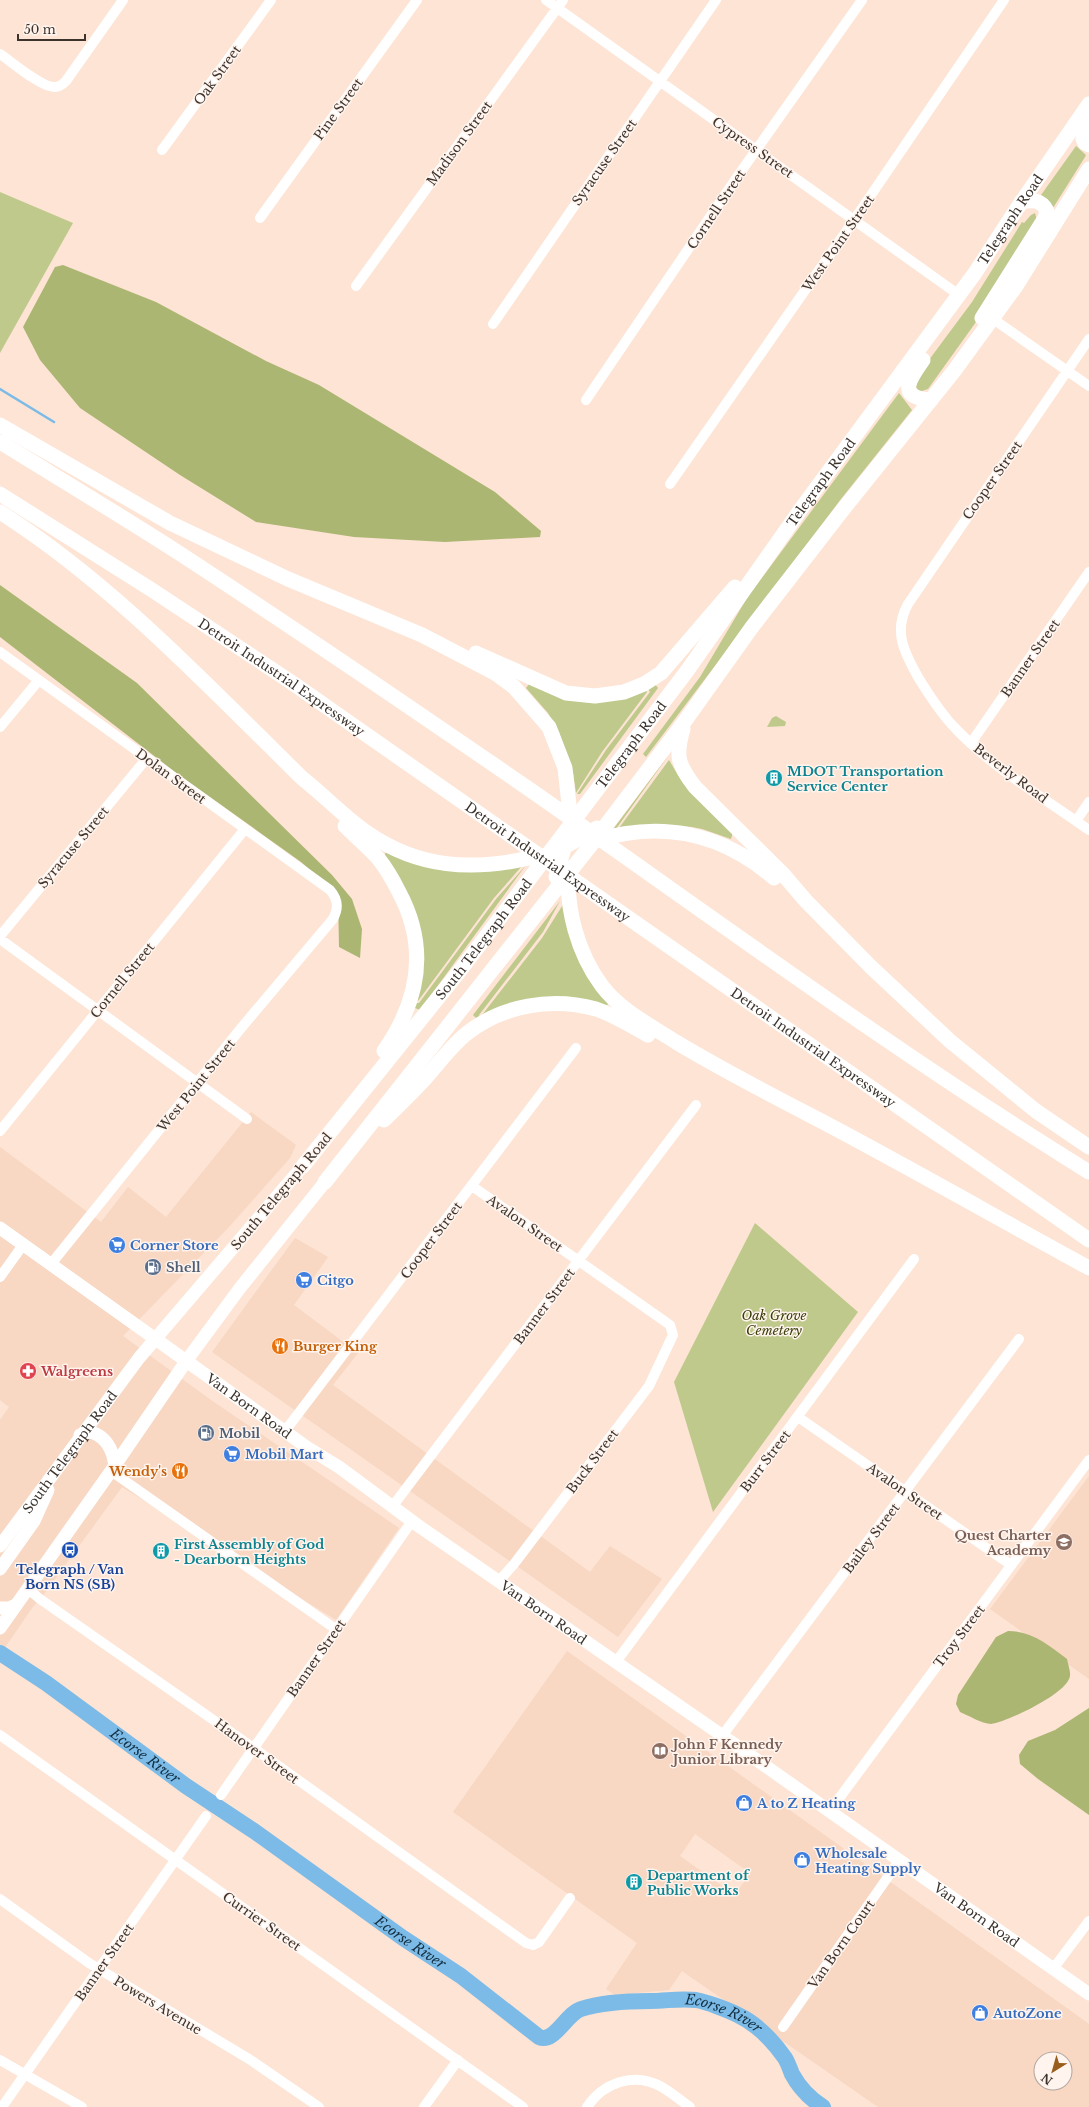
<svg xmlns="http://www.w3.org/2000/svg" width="1089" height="2107" font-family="'Libre Baskerville',serif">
<rect width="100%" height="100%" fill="#fde4d4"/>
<!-- built -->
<path fill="#f8d7c3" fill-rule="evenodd" d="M251,1112l45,33 -6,13 -62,70 -105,108 88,64 188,128 -63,92 -214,-133 -78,107 -12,14 -32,47v-235l9,-13 -9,-7v-253l101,75 27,-35 38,30z
M295,1238l33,19 -34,48 64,48 -25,32 257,187 20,-26 52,33 -44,58 -406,-285z
M1089,1476v203l-99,-70z
M567,1651l522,373v83h-211l-196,-136 -13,19 -54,5 -9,-6 31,-46 -184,-131zM695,1834l55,39 -15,22 -55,-39zM1041,2059h24v24h-24z"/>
<!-- green -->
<path fill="#bfc98c" d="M1076,146l10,9 -1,2 -32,51 -12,-13z
M0,192l73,31 -73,130z
M1035,213l2,7 -56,95 -53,74 -9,3 -3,-5 4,-15 52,-70 50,-80 2,1 7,-8z
M899,393l13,17 -71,89 -195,258 -3,-3 57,-77 47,-79z
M530,683l26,10 89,-5 2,4 -45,60 -26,41 -3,-21 -14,-40 -11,-19 -22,-25z
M654,683l4,5 -78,106h-3l29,-44 44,-58 -3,-5z
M776,716l10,6 -1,4 -18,1 5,-9z
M668,756l-52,73 -2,-1 53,-71z
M669,760l12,20 52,52 -2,7c-10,-3 -19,-7 -29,-10 -28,-6 -55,-4 -83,-1z
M386,852l135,15 -27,31 -76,103 -2,-1 5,-31 -38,-111z
M526,865l-106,145 -5,-2 -1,-5h5l77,-104z
M560,901l-17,31 -64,83 2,4 -3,1 -5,-5z
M564,903l44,101 -3,4 -21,-6 -101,15 -1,-2 60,-77z
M755,1223l103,89 -145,200 -39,-130z"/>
<!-- forest -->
<path fill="#acb673" d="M63,265l93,37 110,59 53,24 176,107 46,39 -1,6 -95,5 -91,-5 -98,-15 -76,-47 -100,-67 -40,-48 -17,-33 32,-60z
M0,585l137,98 195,192 20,24 10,30 -2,29 -21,-11 -1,-53 -37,-32 -126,-90 -175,-135z
M1008,1631c24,0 40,14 59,28 1,6 5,15 2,20 -6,16 -62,43 -78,45 -9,0 -23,-9 -31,-12l-4,-8 2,-9 38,-58z
M1089,1708v107l-51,-36 -18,-15 -1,-9 9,-14 27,-11z"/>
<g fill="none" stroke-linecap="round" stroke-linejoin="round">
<!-- stream -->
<path stroke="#7cbbe7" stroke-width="2.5" d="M0,389l54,33"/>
<!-- river -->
<path stroke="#7cbbe7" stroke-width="16" id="s1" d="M0,1653l46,30 140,103 68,45 149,107 58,38 78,61c15,7 27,-23 42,-28 22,-7 47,-8 69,-8 16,0 30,-3 46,-1 11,2 32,10 42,15 19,9 35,26 47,43 3,5 5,11 7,16 8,15 17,24 31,33"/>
<!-- minor -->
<path stroke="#fff" stroke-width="10" d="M546,0l413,295
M0,54c12,8 42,34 55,33 5,0 8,-3 11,-6l57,-81
M162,150l109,-150
M260,218l157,-218
M356,286l207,-286
M993,319l96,67
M493,324l223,-324
M1089,339l-181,265c-15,27 -4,48 10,73 11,18 23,37 38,52 38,40 88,69 133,101
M586,400l149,-220 127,-180
M670,484l184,-264 150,-220
M0,652l330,238c8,9 9,18 3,29l-91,108 -191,237
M0,727l39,-47
M971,743l118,-171
M1076,821l13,-19
M0,936l147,-178
M0,939l247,180
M0,1131l245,-302
M472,1186l198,139 3,10 -24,51 -135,178 -16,18
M0,1277l23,-32
M798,1417l213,148
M285,1431l291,-383
M111,1471l226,159
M392,1507l304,-402
M27,1588l13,11 205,143 281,201 7,2 6,-3 31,-44
M616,1662l298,-403
M0,1735l523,372
M722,1736l297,-397
M221,1795l191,-274
M829,1812l260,-352
M0,1899l89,64 160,96 70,48
M1053,1969l36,-48
M783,2027l116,-166
M0,2060l82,47
M2,2107l204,-291
M424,2107l34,-47
M587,2107c16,-24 46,-35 73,-21 11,6 20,14 30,21"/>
<!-- major -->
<g stroke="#fff" stroke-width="13">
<path id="s2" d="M0,1228l308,220 31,19 81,60 300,207 369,260"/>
<path d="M80,1435l11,-3c16,5 22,18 24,34"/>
<path id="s3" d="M0,1546l139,-188 164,-192"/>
<path d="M0,1569l34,-48 14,-31"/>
<path d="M0,1608h9l7,-3"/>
<path d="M0,1628l111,-157 76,-111 53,-72 85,-106"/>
</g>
<!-- highway -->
<g stroke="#fff" stroke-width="15">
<path d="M1089,125l-6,14 2,4 4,2"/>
<path d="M982,318l63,-100 2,-7c-6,-12 -15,-11 -26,-9"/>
<path d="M923,360c-14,20 -27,37 8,40"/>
<path d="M0,425l170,98 118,56 134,56 73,38 19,14 35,40 16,41 6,55 -15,54"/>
<path d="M0,442c60,37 120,73 179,111 118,77 234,156 350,236 185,129 367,264 560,383"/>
<path id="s4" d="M0,494l152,96 139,92 798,558"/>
<path d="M0,512c113,72 207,173 302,266 23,18 43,40 67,56 50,34 103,37 160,24 5,-1 12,-1 17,-3 18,-6 35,-18 51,-27"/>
<path d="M476,653l90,40 29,3 29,-4 20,-8 17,-11 74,-86"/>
<path d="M683,729c-8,27 -5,36 12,58l87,86 24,28 65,66 79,74 86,70 53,36"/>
<path d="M345,826c11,11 23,21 33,32 8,10 15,22 21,34 30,56 20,109 -15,159"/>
<path d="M594,841c67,-21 128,-8 180,37"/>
<path d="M569,868c-4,40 9,86 33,118 19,25 48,39 74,56 48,29 99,55 149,81 89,47 176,97 264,145"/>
<path d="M384,1120c12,-12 25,-24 37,-37 15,-16 28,-35 45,-49 36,-29 86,-37 130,-25 18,6 35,17 52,26"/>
<path id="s5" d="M303,1166l159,-198 225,-297 114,-162 174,-236 39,-60 75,-109"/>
<path d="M325,1182l269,-341 91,-120 67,-94 93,-120 109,-136 62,-85 73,-117"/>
</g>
</g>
<!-- icons -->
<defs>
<g id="building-disc" transform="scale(0.9)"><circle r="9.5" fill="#0f9aa8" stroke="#fff4ee"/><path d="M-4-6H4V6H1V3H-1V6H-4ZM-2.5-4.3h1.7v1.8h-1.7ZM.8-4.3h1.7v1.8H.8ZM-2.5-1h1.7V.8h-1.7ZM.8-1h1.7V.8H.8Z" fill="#fff"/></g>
<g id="supermarket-disc" transform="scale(0.9)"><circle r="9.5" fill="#3f7fe0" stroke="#fff4ee"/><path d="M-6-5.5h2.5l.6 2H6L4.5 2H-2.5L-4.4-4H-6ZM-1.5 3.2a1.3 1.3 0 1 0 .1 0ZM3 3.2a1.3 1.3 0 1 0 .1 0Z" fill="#fff"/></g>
<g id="fuel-disc" transform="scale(0.9)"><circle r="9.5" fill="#5c6f8a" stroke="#fff4ee"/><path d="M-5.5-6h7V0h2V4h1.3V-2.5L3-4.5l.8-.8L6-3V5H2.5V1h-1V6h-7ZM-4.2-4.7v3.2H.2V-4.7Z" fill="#fff"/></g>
<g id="restaurant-disc" transform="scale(0.9)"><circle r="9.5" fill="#e8710a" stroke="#fff4ee"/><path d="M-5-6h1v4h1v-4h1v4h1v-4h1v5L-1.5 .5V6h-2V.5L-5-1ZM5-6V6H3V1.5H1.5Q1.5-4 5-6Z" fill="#fff"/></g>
<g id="pharmacy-disc" transform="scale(0.9)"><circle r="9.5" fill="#e0444e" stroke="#fff4ee"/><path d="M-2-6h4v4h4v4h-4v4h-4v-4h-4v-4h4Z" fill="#fff"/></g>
<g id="school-disc" transform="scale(0.9)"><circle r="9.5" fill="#8d6e63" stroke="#fff4ee"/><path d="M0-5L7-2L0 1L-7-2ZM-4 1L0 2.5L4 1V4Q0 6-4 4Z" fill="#fff"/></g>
<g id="bus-disc" transform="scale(0.9)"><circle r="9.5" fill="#1a4fb4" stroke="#fff4ee"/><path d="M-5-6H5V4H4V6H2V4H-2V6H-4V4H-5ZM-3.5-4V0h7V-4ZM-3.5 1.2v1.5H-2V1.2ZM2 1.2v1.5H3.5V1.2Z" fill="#fff"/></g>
<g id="library-disc" transform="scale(0.9)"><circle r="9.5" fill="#8d6e63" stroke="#fff4ee"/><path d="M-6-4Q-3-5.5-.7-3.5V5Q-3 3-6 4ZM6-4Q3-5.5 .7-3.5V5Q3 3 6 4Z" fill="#fff"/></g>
<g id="shop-disc" transform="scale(0.9)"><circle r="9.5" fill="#3f7fe0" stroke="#fff4ee"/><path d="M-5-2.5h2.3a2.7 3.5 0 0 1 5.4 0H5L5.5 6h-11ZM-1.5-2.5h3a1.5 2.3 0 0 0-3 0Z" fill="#fff"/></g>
</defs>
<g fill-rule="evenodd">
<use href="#building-disc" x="774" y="778"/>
<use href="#supermarket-disc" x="117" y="1245"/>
<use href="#fuel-disc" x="153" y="1267"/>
<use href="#supermarket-disc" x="304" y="1280"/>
<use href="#restaurant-disc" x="280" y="1346"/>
<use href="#pharmacy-disc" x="28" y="1371"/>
<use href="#fuel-disc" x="206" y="1433"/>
<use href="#supermarket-disc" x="232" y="1454"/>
<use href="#restaurant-disc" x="180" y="1471"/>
<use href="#school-disc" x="1064" y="1542"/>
<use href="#bus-disc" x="70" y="1550"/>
<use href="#building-disc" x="161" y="1551"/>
<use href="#library-disc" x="660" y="1751"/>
<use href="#shop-disc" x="744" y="1803"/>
<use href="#shop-disc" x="802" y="1860"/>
<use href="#building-disc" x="634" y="1882"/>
<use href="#shop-disc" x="980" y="2013"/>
</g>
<g text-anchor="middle" stroke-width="3" stroke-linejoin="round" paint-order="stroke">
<!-- street labels -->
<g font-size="13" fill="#3c332c" stroke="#fff4ee">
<text transform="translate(217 75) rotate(-54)" y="5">Oak Street</text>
<text transform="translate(338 109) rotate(-54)" y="5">Pine Street</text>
<text transform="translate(459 143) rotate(-54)" y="5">Madison Street</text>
<text transform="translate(753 147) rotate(35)" y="5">Cypress Street</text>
<text transform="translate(604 162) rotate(-55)" y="5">Syracuse Street</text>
<text transform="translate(716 209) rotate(-56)" y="5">Cornell Street</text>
<text dy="5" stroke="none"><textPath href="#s5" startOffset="1182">Telegraph Road</textPath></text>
<text transform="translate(838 243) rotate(-55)" y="5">West Point Street</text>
<text transform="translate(992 480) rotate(-55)" y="5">Cooper Street</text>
<text dy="5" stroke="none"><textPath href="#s5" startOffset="858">Telegraph Road</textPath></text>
<text transform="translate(1030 658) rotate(-55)" y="5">Banner Street</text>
<text dy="5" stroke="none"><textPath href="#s4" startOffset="336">Detroit Industrial Expressway</textPath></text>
<text dy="5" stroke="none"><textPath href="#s5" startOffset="534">Telegraph Road</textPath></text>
<text transform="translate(1011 773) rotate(37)" y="5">Beverly Road</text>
<text transform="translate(171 776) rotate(36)" y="5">Dolan Street</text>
<text transform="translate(73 847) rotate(-50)" y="5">Syracuse Street</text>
<text dy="5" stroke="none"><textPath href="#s4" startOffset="660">Detroit Industrial Expressway</textPath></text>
<text dy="5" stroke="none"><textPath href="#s5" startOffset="290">South Telegraph Road</textPath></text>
<text transform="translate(122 980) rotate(-51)" y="5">Cornell Street</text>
<text dy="5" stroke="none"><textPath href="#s4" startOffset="984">Detroit Industrial Expressway</textPath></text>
<text transform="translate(196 1085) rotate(-51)" y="5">West Point Street</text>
<text transform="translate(281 1191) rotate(-50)" y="5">South Telegraph Road</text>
<text transform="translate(525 1223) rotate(35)" y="5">Avalon Street</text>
<text transform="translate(431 1240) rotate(-53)" y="5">Cooper Street</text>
<text transform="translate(544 1306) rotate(-53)" y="5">Banner Street</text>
<text dy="5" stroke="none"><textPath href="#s2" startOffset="306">Van Born Road</textPath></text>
<text dy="5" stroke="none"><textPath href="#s3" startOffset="117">South Telegraph Road</textPath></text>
<text transform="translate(592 1461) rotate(-53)" y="5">Buck Street</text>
<text transform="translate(765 1461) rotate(-53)" y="5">Burr Street</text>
<text transform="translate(905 1491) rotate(35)" y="5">Avalon Street</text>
<text transform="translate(871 1538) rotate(-53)" y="5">Bailey Street</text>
<text dy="5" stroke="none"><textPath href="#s2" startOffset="666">Van Born Road</textPath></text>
<text transform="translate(959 1636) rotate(-53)" y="5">Troy Street</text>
<text transform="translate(316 1658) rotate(-55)" y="5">Banner Street</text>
<text transform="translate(257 1751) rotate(36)" y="5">Hanover Street</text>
<text dy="5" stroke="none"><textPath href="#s2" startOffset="1194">Van Born Road</textPath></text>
<text transform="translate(262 1921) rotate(35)" y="5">Currier Street</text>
<text transform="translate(841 1944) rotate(-55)" y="5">Van Born Court</text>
<text transform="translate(104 1962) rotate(-55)" y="5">Banner Street</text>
<text transform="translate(158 2005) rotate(31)" y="5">Powers Avenue</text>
</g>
<!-- culture labels -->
<g font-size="13" font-weight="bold" fill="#0d838f" stroke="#fff4ee" text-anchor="start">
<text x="787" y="776">MDOT Transportation<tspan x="787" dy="15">Service Center</tspan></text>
<text x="174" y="1549">First Assembly of God<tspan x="174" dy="15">- Dearborn Heights</tspan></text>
<text x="647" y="1880">Department of<tspan x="647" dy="15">Public Works</tspan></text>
</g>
<!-- shop labels -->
<g font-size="13" font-weight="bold" fill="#366cbe" stroke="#fff4ee" text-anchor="start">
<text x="130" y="1250">Corner Store</text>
<text x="317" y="1285">Citgo</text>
<text x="245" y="1459">Mobil Mart</text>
<text x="757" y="1808">A to Z Heating</text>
<text x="815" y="1858">Wholesale<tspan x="815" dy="15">Heating Supply</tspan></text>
<text x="993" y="2018">AutoZone</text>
</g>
<!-- service labels -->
<g font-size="13" font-weight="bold" fill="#4e5e75" stroke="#fff4ee" text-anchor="start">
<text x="166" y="1272">Shell</text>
<text x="219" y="1438">Mobil</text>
</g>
<!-- park labels -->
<g font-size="13" font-style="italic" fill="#393e09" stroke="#fff4ee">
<text x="774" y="1320">Oak Grove<tspan x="774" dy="15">Cemetery</tspan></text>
</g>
<!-- food labels -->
<g font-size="13" font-weight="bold" fill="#c56008" stroke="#fff4ee" text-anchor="start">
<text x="293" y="1351">Burger King</text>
<text x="167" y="1476" text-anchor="end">Wendy's</text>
</g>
<!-- health labels -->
<g font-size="13" font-weight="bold" fill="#be3a42" stroke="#fff4ee" text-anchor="start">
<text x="41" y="1376">Walgreens</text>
</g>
<!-- education labels -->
<g font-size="13" font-weight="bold" fill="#785e54" stroke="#fff4ee" text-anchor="end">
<text x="1051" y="1540">Quest Charter<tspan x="1051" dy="15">Academy</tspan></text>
<text x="673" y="1749" text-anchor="start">John F Kennedy<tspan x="673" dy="15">Junior Library</tspan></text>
</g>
<!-- transit labels -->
<g font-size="13" font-weight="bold" fill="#164399" stroke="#fff4ee">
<text x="70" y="1574">Telegraph / Van<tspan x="70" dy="15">Born NS (SB)</tspan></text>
</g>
<!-- water labels -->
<g font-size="14" font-style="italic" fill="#132f42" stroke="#fff4ee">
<text dy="5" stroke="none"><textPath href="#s1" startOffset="178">Ecorse River</textPath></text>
<text dy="5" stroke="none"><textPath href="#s1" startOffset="502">Ecorse River</textPath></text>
<text dy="5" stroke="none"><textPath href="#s1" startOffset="861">Ecorse River</textPath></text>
</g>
</g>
<!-- north arrow -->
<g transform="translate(1053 2071) rotate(217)"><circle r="19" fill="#fff4ee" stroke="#b1a7a0"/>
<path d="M0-3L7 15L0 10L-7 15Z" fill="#985d1d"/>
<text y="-6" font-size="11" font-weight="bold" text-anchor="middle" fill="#3c332c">N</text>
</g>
<!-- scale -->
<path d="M18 34v6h67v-6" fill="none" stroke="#3c332c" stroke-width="2"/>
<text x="24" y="34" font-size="12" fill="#3c332c" stroke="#fff4ee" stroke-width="3" paint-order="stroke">50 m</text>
</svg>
